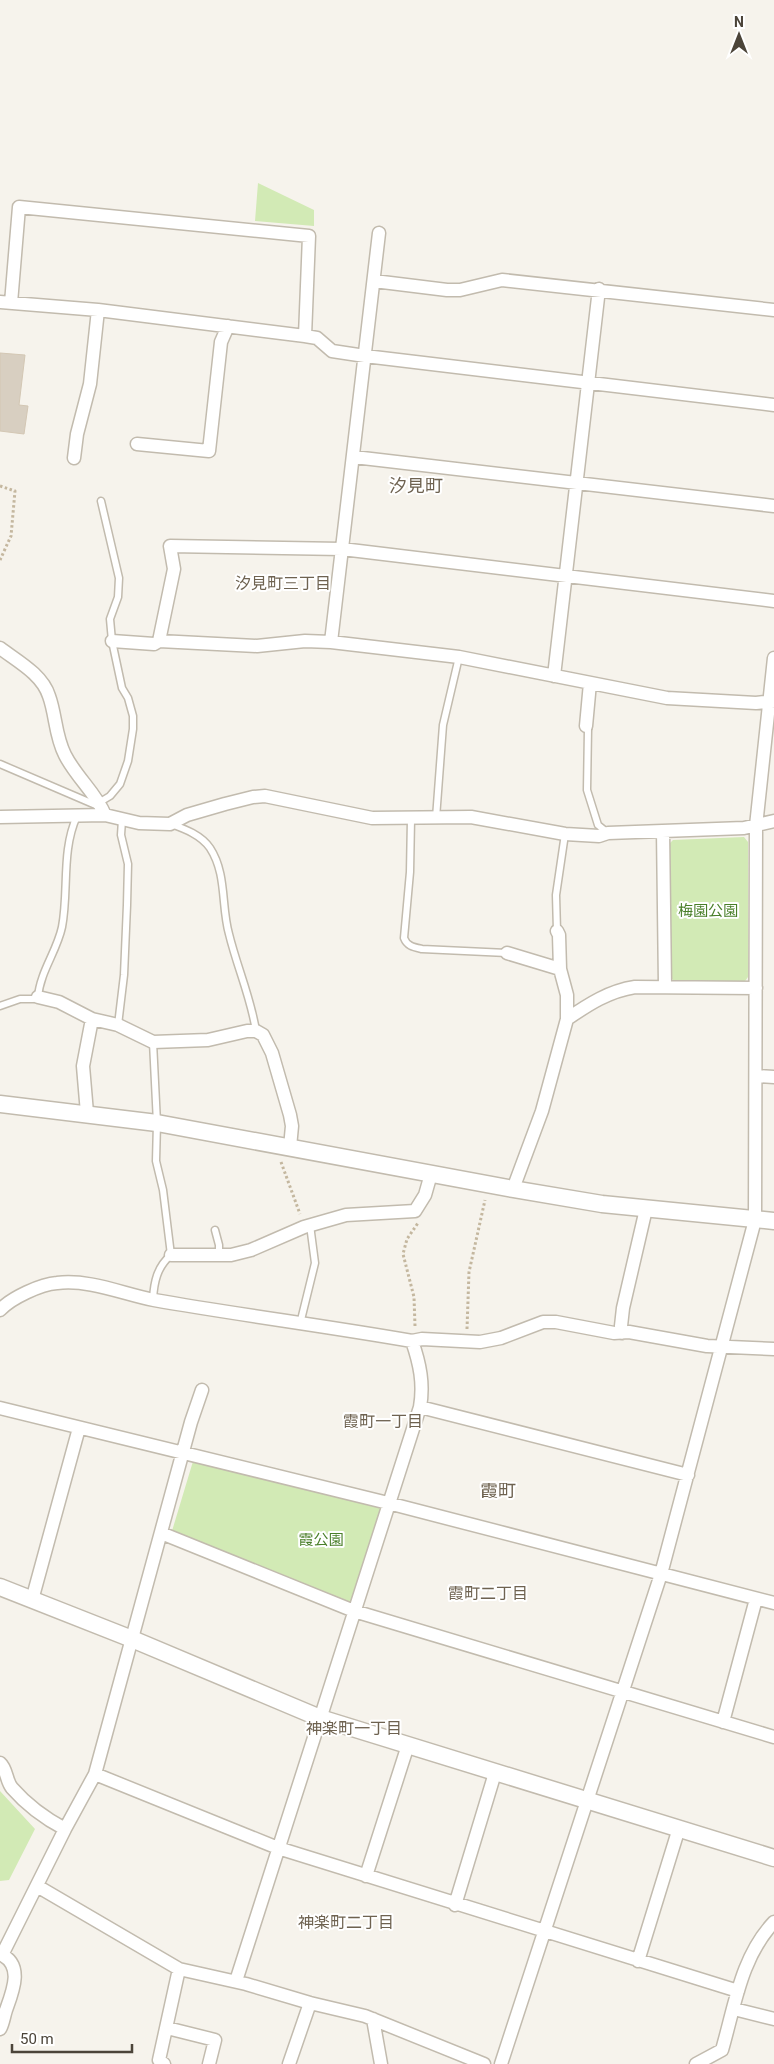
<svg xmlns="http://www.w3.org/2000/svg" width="774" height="2064" font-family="Roboto,'Noto Sans JP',sans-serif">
<rect width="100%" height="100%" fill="#f6f3ec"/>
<!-- green -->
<path fill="#d2eab5" d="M258,183l56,27v16l-59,-5z
M744,837l4,5v135l-5,7 -69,-3 -4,-4 -2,-132 5,-5z
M194,1458l189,49 -28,97 -183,-73z
M0,1791l35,38 -26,51 -9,1z"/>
<!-- building -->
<path fill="#d8cfc1" stroke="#d3c7b4" d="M0,353l25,2 -6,50 9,1 -4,28 -24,-3z"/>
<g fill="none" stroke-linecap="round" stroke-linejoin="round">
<!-- service casing -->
<g stroke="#c2bbae" stroke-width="9">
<path id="service" d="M586,726l2,3 -1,61 11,35 10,8
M0,764l98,42
M100,802l10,-6 10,-12 8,-23 5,-32v-13l-5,-18 -6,-10 -10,-47 -2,-22 8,-22 1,-19 -18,-77
M436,818l7,-93 16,-68
M411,819l-1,53 -6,66c3,8 9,9 18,11l85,4
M171,824c14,5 30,11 39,24 17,26 11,58 19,86 8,33 22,64 27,97
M557,931l-1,-36 9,-61
M0,1006l20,-7h13l5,-2c2,-25 19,-46 24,-70 7,-37 -1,-76 15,-111
M118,1025l6,-50 3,-70 1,-41 -7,-29 1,-15
M215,1230l4,15v10
M153,1299c1,-17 4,-32 18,-44l-8,-65 -7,-29 1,-38 -4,-81
M300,1324l15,-61 -5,-38"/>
</g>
<!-- minor casing -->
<g stroke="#c2bbae" stroke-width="15">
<path id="minor" d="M374,281l73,9h13l42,-10 272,30
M0,302l98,8 207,26 12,2 15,13 33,5 409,49
M11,303l8,-96 290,29 -4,100
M137,444l72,7 12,-109 7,-16
M354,457l420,49
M74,458l3,-24 13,-50 8,-74
M774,601l-432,-52 -172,-3 4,23 -15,72 98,5 48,-5 26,1 128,15 208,41 89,5 18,-2
M112,641l42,3 5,-3
M331,642l48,-409
M0,648c17,13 42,26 49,48 7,19 6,40 16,59 11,22 31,38 40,60
M554,676l45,-387
M586,726l4,-43
M0,817l105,-2 34,8 31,1 17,-9 38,-11 28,-7 12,-1 107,22 99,-1 94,17 34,2 9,-3 136,-5 30,-7
M663,831l2,155
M557,931l2,4 1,34 7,26v24
M507,953l53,16
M38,997l21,5 33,17 26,6 35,17 55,-2 39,-9h9l7,4 9,18 18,62 2,11 -2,21
M756,1076l18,1
M87,1113l-4,-47 9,-47
M513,1189l29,-78 25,-92c22,-15 42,-28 68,-32l121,1
M171,1255h60l20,-5 53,-23 42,-12 69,-4 10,-16 6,-21
M0,1310c11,-12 41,-26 57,-27 33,-4 66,11 97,17 86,15 172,26 258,41l10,-2 58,3 21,-4 42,-16h13l58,11 15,-1 78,14 67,3
M622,1333l-1,-7 2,-18 23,-99
M420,1407l268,68
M0,1408l388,95 386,100
M161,1533l193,78 420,126
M32,1600l47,-172
M723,1722l33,-123
M0,1763c7,6 6,18 12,25 14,16 34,31 53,41
M95,1774l183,74 460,143
M366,1876l42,-131
M37,1886l142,83 67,15 64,19 55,13 119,48
M455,1905l40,-132
M0,1954c24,10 13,37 6,56 -2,6 -3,14 -6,19
M2,1955l63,-126 30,-55 96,-352 11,-32
M638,1961l41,-133
M236,1981l184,-574c4,-23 0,-43 -8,-66
M734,2009l40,10
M373,2019l8,45
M167,2028l48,12 -6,24
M164,2064l-5,-4 20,-91
M289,2064l21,-61
M501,2064l160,-490 94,-354 1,-394 18,-168
M696,2064l26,-14c13,-45 19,-93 52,-128"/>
</g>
<!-- tertiary casing -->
<g stroke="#c2bbae" stroke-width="19">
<path id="tertiary" d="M0,1104l157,19 356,66 89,15 172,17
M0,1587l132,52 188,79 454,140"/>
</g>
<!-- path -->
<path stroke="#c4b79f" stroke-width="3" stroke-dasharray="2.5 2.5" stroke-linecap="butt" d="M0,486l15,5 -4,45 -11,24
M281,1162l19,52
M415,1326l-1,-29 -11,-43 4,-15 11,-16
M467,1329l2,-57 16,-72"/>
<!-- service -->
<use href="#service" stroke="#fff" stroke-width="6"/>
<!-- minor -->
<use href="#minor" stroke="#fff" stroke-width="12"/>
<!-- tertiary -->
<use href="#tertiary" stroke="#fff" stroke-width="16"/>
</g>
<g text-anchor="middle" stroke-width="4" stroke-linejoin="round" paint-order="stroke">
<!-- park labels -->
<g font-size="15" fill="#4a7f2a" stroke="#fff">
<text x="708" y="916">梅園公園</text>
<text x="321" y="1545">霞公園</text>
</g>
<!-- neighbourhood labels -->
<g font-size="16" fill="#6e6250" stroke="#fff">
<text x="283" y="589">汐見町三丁目</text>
<text x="383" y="1427">霞町一丁目</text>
<text x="488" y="1599">霞町二丁目</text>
<text x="354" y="1734">神楽町一丁目</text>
<text x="346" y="1928">神楽町二丁目</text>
</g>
<!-- quarter labels -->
<g font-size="18" fill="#6e6250" stroke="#fff">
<text x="416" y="492">汐見町</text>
<text x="498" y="1497">霞町</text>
</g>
</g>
<!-- north arrow -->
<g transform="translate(739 35)" stroke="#ffffff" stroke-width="4" paint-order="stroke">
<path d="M0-4L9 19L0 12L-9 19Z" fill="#4b4439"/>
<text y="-8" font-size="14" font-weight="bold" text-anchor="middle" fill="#4b4439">N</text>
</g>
<!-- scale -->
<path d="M12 2044v8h120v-8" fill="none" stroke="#4b4439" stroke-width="2.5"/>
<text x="20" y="2044" font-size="15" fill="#4b4439" stroke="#ffffff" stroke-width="4" paint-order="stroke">50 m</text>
</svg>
